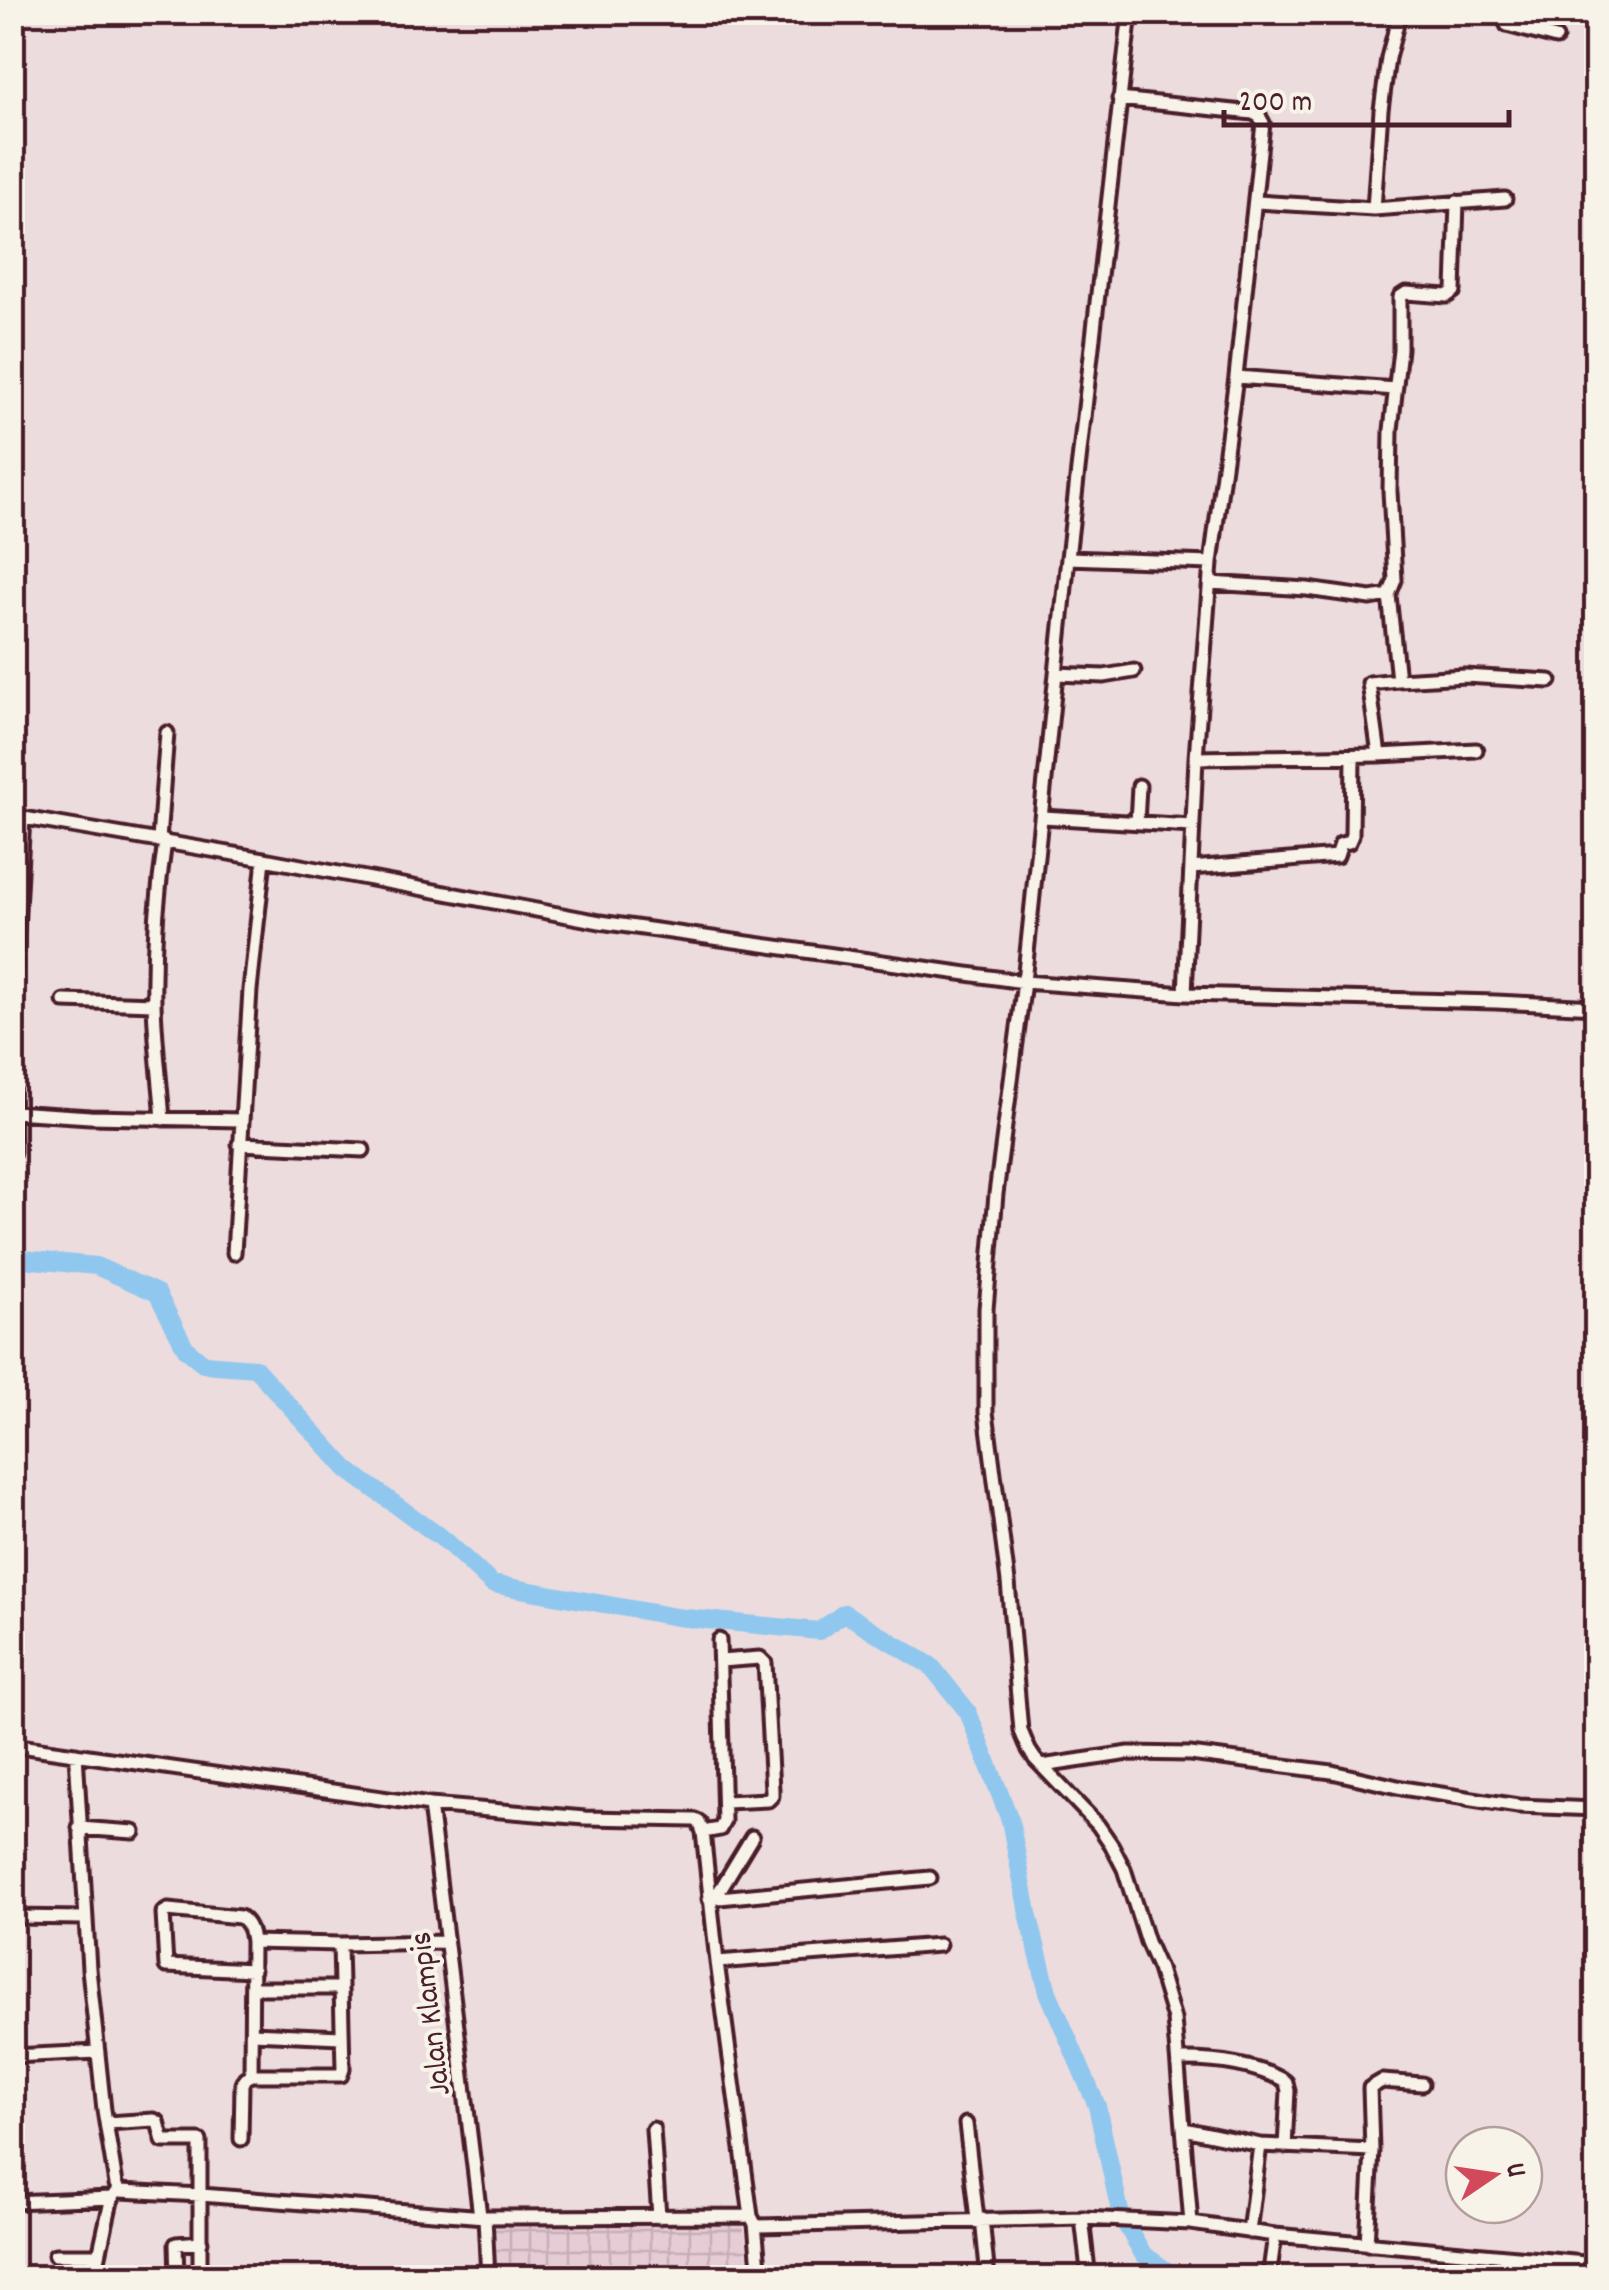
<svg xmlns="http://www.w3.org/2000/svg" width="1609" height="2290" font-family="Dekko,sans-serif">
<defs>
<pattern id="industrial-grid" width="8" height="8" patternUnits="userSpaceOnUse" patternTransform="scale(2.5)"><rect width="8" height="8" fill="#e6ccd5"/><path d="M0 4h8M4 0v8" fill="none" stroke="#c7afb7"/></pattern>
</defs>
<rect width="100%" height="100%" fill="#eddcdd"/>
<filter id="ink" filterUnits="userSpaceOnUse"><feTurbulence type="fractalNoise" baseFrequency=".01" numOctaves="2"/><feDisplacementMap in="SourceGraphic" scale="20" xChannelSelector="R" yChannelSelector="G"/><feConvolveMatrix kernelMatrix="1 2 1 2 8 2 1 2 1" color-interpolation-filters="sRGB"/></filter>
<g filter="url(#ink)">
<!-- industrial -->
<path fill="url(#industrial-grid)" d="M489,2222h254l7,55h-256z"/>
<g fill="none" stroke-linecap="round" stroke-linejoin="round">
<!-- river -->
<path stroke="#90c7ee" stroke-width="18" d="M12,1258l84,8 61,27 29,56 18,15 51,4 93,102 99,72 45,42 184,33 143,14 25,-18 87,53 37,46 42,108 19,98 19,74 49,114 24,110 22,38 34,24"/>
<!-- minor casing -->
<g stroke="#4a1f2b" stroke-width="19">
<path id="minor" d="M1130,12l-62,546 -44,424 -28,212 -10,115v103l22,170 13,149 8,19 6,9 63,66 13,19 13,25 23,73 12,27 15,50 17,204
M1507,12l-2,8 2,5 49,13
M1119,99l134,14 6,3 4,7 -27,254
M1256,202l118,7 131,-10
M1374,209l7,-99 7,-52 12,-46
M1068,558l143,5
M1210,583l97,6 64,9 18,-3
M1056,674l48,2 30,-5
M1398,680l67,-4 85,5
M1379,755l-10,-72 29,-3 -9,-85 6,-15 -5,-89 1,-61 9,-81v-52l6,-4 41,3 7,-5 3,-89
M1196,758l183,-3 97,-5
M12,816l252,43 336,63 424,60 161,12 311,8 100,5
M1043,817l149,9
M1137,823l2,-37
M159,840l8,-107
M1191,868l146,-12 4,-12 8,-2 3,-7 1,-79
M1185,994l11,-236 15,-195 25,-186 159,12
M64,1001l90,3
M12,1020l11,-203
M12,1027l1,125
M13,1112l77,5 151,3
M163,1119c-3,-39 -8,-77 -9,-116 -1,-54 3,-108 11,-162
M239,1144l124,6
M234,1253l16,-263 14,-131
M720,1661l40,-3 5,5 7,127v6l-4,4 -43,2
M12,1745l418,60 155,13 110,2 4,2 4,10 14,130 34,254 4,8 5,54
M76,1754l13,215 15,141 12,74 4,7 81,4 284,22 266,-1
M1042,1766l87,-13 61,1 142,18 70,16 116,18 78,3
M430,1805l50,411
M79,1828l55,4
M703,1832l17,-3 4,-8 -5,-181
M715,1898l37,-61
M709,1899l221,-21
M12,1917l72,1
M717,1962l222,-17
M253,1970l-87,-4 -3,-53 5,-3 72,7c9,6 11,15 12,25l88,2 106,-2
M253,1988h88
M252,2033l89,4
M12,2056l86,-4
M1178,2060c36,-1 72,4 104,19l4,3 2,9 -3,56
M251,2075h90l2,-6 -3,-125
M107,2123l47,-3 4,2 5,19h37v137
M966,2124l11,95
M653,2129l6,88
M1184,2129l76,16 112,5
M241,2139l1,-55 3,-6 6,-3 1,-133
M12,2202l100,-4
M485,2217l3,61
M1082,2218l6,52
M982,2219l6,59
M755,2224l4,2 323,-8 109,5 84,12 321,29
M1249,2232l11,-87
M1367,2244l5,-94 -2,-62 12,-7 40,3
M55,2255h44
M94,2278l17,-77 3,-6
M177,2278l-1,-34 25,-2
M1269,2278l6,-43"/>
</g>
<!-- minor -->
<use href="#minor" stroke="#f7f3e8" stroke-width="11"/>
</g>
</g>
<g text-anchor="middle" stroke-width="8" stroke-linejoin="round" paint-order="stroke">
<!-- street labels -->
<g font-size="32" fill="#4a1f2b" stroke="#f7f3e8">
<text transform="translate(428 2014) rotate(-97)" y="11">Jalan Klampis</text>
</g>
</g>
<!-- margin -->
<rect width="1609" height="2290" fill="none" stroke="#f7f3e8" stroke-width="50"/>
<rect x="25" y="25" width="1559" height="2240" fill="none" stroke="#4a1f2b" stroke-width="4" filter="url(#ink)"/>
<!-- north arrow -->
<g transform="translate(1494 2175) rotate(77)"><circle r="48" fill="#f7f3e8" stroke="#b29e9c" stroke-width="2.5"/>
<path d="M0-8L18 38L0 25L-18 38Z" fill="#d1495b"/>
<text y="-15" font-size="28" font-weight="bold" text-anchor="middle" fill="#4a1f2b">U</text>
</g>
<!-- scale -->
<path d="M1224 110v15h285v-15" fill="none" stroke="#4a1f2b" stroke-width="5"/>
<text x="1239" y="110" font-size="30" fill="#4a1f2b" stroke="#f7f3e8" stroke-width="8" paint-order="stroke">200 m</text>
</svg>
